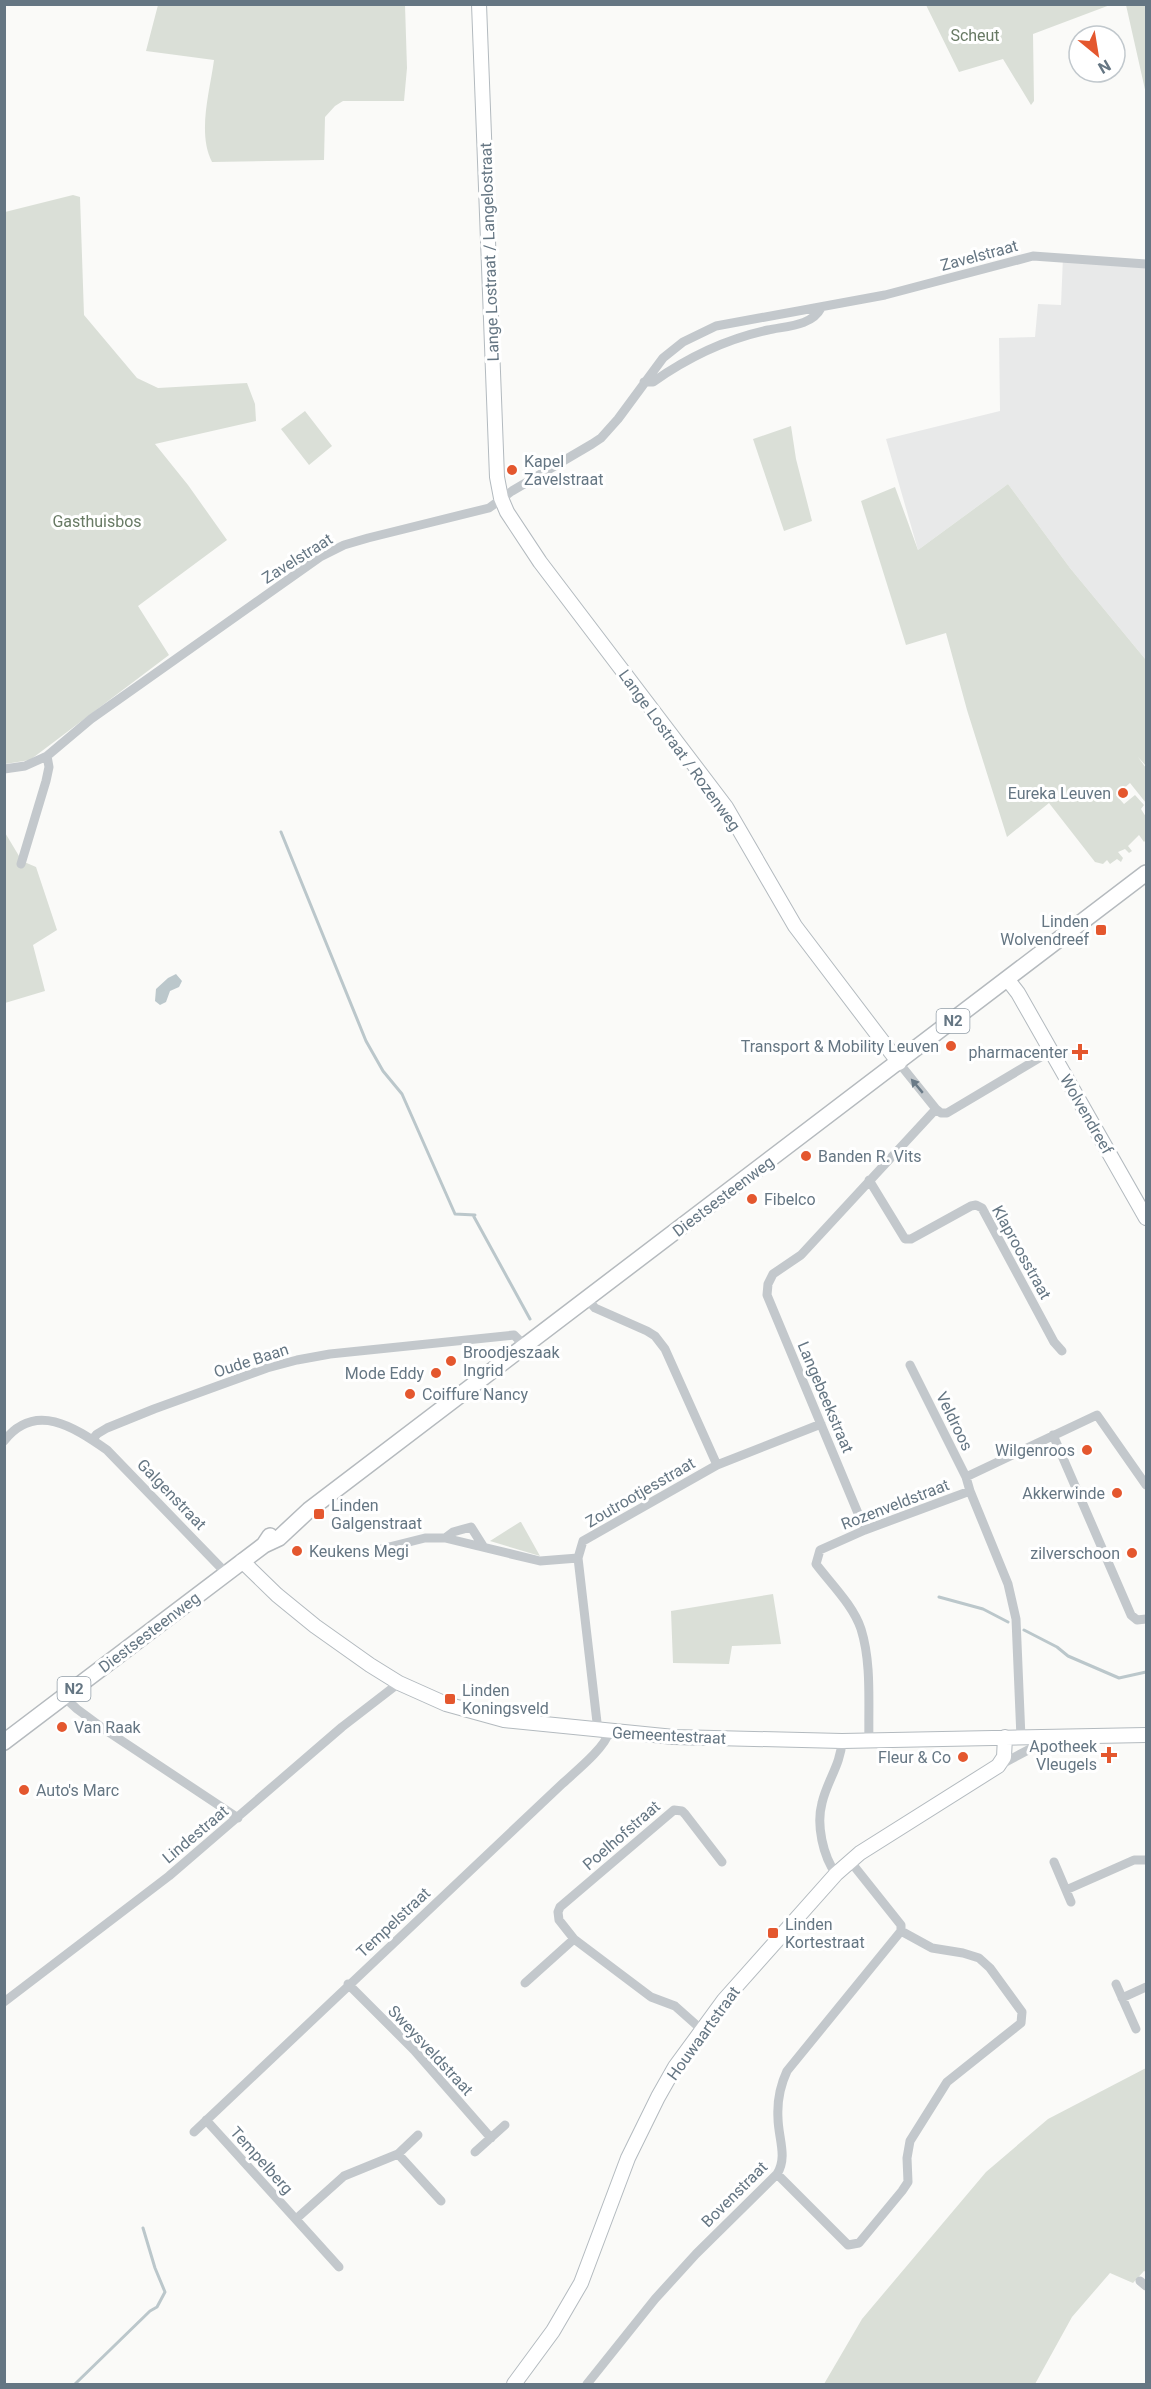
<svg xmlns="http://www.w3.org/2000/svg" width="1151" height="2389" font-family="Roboto,sans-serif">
<rect width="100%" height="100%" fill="#fafaf8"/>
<!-- built -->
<path fill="#e8e9e9" d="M1063,257l83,7v396l-76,-92 -62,-84 -90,66 -32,-111 114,-28 -1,-73 36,-1 3,-33 23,1z"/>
<!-- green -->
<path fill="#dadfd7" d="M158,5h247l2,63 -3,33h-61l-8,5 -10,11 -1,43 -112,2c-15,-29 -2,-71 2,-102l-68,-9z
M926,5h184l-77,29 1,67 -3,4 -28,-46 -44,13z
M1126,5h20v89z
M73,195l7,2 4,118 53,63 21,10 89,-5 8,21 1,17 -101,23 33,41 39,55 -89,66 31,49 -139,105 -25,4v-552z
M305,411l27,35 -23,19 -28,-36z
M791,426l5,33 16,62 -28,10 -31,-92z
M1008,484l62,84 76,92v106l-8,-9 8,11v35l-16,-20 -14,12 8,9 11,-9 9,10 -3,4 5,8v23l-2,2 -5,-7 -11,11 4,5 -3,2 -4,-4 -7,3 5,6 -2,4 -4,-3 -7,5 -3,-4 -4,4 -8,-2 -46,-59 -42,34 -40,-127 -21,-77 -40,12 -45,-144 34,-14 23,63z
M4,831l18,30 14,6 21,63 -24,15 12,46 -40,12z
M520,1522h1l19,34 -50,-15z
M773,1594l8,50 -49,2 -3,18 -56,-1 -2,-52z
M1146,2068v204l-2,-1 -11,12 -23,-10 -38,44 -37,67h-211l38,-65 124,-147 62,-53z"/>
<!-- water -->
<path fill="#bbc7cb" d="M176,974l6,7 -3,6 -9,4 -4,11 -6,3 -5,-4 1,-12 12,-11z"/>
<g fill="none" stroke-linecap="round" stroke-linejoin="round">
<!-- stream -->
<path stroke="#bbc7cb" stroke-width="3" d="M281,832l85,209 17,30 19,23 53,120 20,1
M473,1215l57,104
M939,1597l44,12 25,13
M1024,1630l33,17 11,9 51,22 27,-6
M75,2384l75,-73 7,-4 8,-15 -10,-24 -12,-40"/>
<!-- secondary casing -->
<g stroke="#b3babf" stroke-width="16">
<path id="secondary" d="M479,4l18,473 4,21 6,14 33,50 186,245 69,119 104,137
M1008,980l10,13 128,225
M242,1561l35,34 38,31 55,39 29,18 47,21 58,16 170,17 168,4 304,-6
M514,2384l39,-53 28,-48 47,-125 30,-61 17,-30 49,-67 112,-126 24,-21 138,-87 6,-9 1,-20"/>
</g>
<!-- primary casing -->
<g stroke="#b5babe" stroke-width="18">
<path id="primary" d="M264,1545l15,-7 30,-28 837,-637
M4,1742l260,-197 6,-9"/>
</g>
<!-- street -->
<path stroke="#c3c8cc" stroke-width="9" d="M644,382h9c34,-24 73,-43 115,-52 18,-4 44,-4 53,-22
M4,769l21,-3 22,-10 44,-37 229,-162 24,-12 24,-7 121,-30 23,-17 80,-47 9,-6 17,-19 45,-61 20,-16 33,-16 169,-31 148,-39 113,8
M21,864l25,-83 3,-14 -2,-11
M899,1063l37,46
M869,1180l36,59h6l60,-33 5,-1 6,3 72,134 8,9
M587,1299l8,9 52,23 8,5 10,13 52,116
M910,1365l56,112 4,14 38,93 8,35 5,119
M1053,1435l78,180 6,5 9,-1
M92,1440l5,-6 10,-6 47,-19 113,-41 30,-8 33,-6 184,-19 11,11
M4,1441c31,-40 70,-14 103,9l119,123
M966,1477l131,-62 49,70
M865,1530l-98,-235 1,-11 5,-10 28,-19 135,-146 5,4h6l104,-62
M445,1538l8,-6 18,-5 12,19
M377,1550l48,-12h20l95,23 38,-3
M64,1697l13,12 27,20 134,89
M598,1731l-20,-173 5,-17 134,-76 104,-41
M869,1741c-1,-36 3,-77 -8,-112 -8,-24 -30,-45 -45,-65l4,-14 45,-20 105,-39
M1000,1765l30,-16
M1054,1862l17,40
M836,1874c-13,-18 -20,-49 -14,-71 5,-22 19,-39 20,-62
M1066,1890l68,-30h12
M525,1983l49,-44
M348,1984l66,66 77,88
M1116,1984l20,45
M1122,1998l24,-11
M4,2002l165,-126 173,-149 57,-44
M702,2030l-27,-24 -24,-9 -77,-58 -15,-19 -1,-8 2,-5 114,-97 8,1 3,3 37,48
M206,2120l133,147
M194,2132l368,-348c13,-12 43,-36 47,-52
M475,2152l30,-27
M398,2154l20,-19
M777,2174l71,71 11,-2 43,-52 6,-9 -1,-24 3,-17 37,-59 74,-59 1,-11 -32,-44 -11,-10 -16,-5 -31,-5 -31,-17
M296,2219l48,-43 54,-22 43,47
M1140,2281l6,5
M587,2384l68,-85 41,-45 81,-80c11,-17 1,-37 1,-56 -1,-17 2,-32 9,-47l114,-140v-6l-51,-64"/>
<!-- secondary -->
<use href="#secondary" stroke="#fff" stroke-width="14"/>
<!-- primary -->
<use href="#primary" stroke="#fff" stroke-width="15"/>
</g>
<!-- one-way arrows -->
<defs><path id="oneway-solid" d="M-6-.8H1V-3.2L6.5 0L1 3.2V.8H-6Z" transform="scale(1.5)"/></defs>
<use fill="#6a7a87" href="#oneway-solid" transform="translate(917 1086) rotate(-130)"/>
<!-- markers -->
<g fill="#e4572e" stroke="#fff" stroke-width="2">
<circle cx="512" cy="470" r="6"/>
<circle cx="1123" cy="793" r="6"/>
<rect x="1095" y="924" width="12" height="12" rx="3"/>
<circle cx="951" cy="1046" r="6"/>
<path d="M1077 1043h6v6h6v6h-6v6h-6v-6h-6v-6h6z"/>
<circle cx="806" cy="1156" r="6"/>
<circle cx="752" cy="1199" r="6"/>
<circle cx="451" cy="1361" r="6"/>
<circle cx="436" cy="1373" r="6"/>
<circle cx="410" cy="1394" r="6"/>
<circle cx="1087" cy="1450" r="6"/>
<circle cx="1117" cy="1493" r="6"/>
<rect x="313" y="1508" width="12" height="12" rx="3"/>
<circle cx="297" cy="1551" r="6"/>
<circle cx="1132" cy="1553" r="6"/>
<rect x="444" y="1693" width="12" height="12" rx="3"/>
<circle cx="62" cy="1727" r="6"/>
<path d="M1106 1746h6v6h6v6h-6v6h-6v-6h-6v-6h6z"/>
<circle cx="963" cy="1757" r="6"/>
<circle cx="24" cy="1790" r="6"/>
<rect x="767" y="1927" width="12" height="12" rx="3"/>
</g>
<g text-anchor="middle" stroke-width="6" stroke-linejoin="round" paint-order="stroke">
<!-- shield labels -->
<g fill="#fff" stroke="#939fa8" stroke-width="1.5">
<rect x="936.5" y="1009" width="33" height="24" rx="4.5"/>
<rect x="57.5" y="1677" width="33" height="24" rx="4.5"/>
</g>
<g font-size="15" font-weight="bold" fill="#657683">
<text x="953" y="1026">N2</text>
<text x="74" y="1694">N2</text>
</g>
<!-- park labels -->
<g font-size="16" fill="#687a64" stroke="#fff">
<text x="975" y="41">Scheut</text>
<text x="97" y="527">Gasthuisbos</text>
</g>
<!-- street labels -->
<g font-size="16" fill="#657683" stroke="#fff">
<text transform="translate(489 252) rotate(-92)" y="6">Lange Lostraat / Langelostraat</text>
<text transform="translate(979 255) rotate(-15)" y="6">Zavelstraat</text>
<text transform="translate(297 558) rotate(-32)" y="6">Zavelstraat</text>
<text transform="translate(680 750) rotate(54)" y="6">Lange Lostraat / Rozenweg</text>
<text transform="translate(1087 1114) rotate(60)" y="6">Wolvendreef</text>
<text transform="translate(723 1196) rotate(-37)" y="6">Diestsesteenweg</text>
<text transform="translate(1022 1252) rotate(61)" y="6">Klaproosstraat</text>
<text transform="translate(251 1360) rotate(-18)" y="6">Oude Baan</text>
<text transform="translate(826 1397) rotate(67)" y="6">Langebeekstraat</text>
<text transform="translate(955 1421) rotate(64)" y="6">Veldroos</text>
<text transform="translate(640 1492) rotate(-30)" y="6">Zoutrootjesstraat</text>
<text transform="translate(172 1494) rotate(46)" y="6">Galgenstraat</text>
<text transform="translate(895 1504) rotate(-21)" y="6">Rozenveldstraat</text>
<text transform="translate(149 1632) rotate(-37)" y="6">Diestsesteenweg</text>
<text transform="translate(669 1735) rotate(3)" y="6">Gemeentestraat</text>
<text transform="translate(195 1834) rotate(-40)" y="6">Lindestraat</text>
<text transform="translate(621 1835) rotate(-41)" y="6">Poelhofstraat</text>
<text transform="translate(393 1922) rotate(-43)" y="6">Tempelstraat</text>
<text transform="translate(703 2033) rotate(-54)" y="6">Houwaartstraat</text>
<text transform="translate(431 2050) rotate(47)" y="6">Sweysveldstraat</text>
<text transform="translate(262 2160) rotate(48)" y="6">Tempelberg</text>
<text transform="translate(734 2194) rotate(-45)" y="6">Bovenstraat</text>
</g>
<!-- poi labels -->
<g font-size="16" fill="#657683" stroke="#fff" text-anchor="start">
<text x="524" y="467">Kapel<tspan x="524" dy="18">Zavelstraat</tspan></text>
<text x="1111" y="799" text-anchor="end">Eureka Leuven</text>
<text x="1089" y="927" text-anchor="end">Linden<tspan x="1089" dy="18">Wolvendreef</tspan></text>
<text x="939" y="1052" text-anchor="end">Transport &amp; Mobility Leuven</text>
<text x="1068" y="1058" text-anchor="end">pharmacenter</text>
<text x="818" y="1162">Banden R. Vits</text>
<text x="764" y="1205">Fibelco</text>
<text x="463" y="1358">Broodjeszaak<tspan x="463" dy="18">Ingrid</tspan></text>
<text x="424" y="1379" text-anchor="end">Mode Eddy</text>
<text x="422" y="1400">Coiffure Nancy</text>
<text x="1075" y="1456" text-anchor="end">Wilgenroos</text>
<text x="1105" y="1499" text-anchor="end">Akkerwinde</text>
<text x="331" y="1511">Linden<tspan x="331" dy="18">Galgenstraat</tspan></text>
<text x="309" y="1557">Keukens Megi</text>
<text x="1120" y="1559" text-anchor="end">zilverschoon</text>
<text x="462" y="1696">Linden<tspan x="462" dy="18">Koningsveld</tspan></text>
<text x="74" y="1733">Van Raak</text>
<text x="1097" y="1752" text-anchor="end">Apotheek<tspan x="1097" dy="18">Vleugels</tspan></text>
<text x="951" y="1763" text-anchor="end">Fleur &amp; Co</text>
<text x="36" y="1796">Auto's Marc</text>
<text x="785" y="1930">Linden<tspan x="785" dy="18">Kortestraat</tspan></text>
</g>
</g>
<!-- border -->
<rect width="1151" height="2389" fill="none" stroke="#657683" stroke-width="12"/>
<!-- north arrow -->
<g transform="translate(1097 54) rotate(150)"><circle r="28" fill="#ffffff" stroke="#c1c8cd" stroke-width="1.5"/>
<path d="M0-4.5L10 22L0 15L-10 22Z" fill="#e4572e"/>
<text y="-9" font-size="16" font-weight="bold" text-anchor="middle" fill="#657683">N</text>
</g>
</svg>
